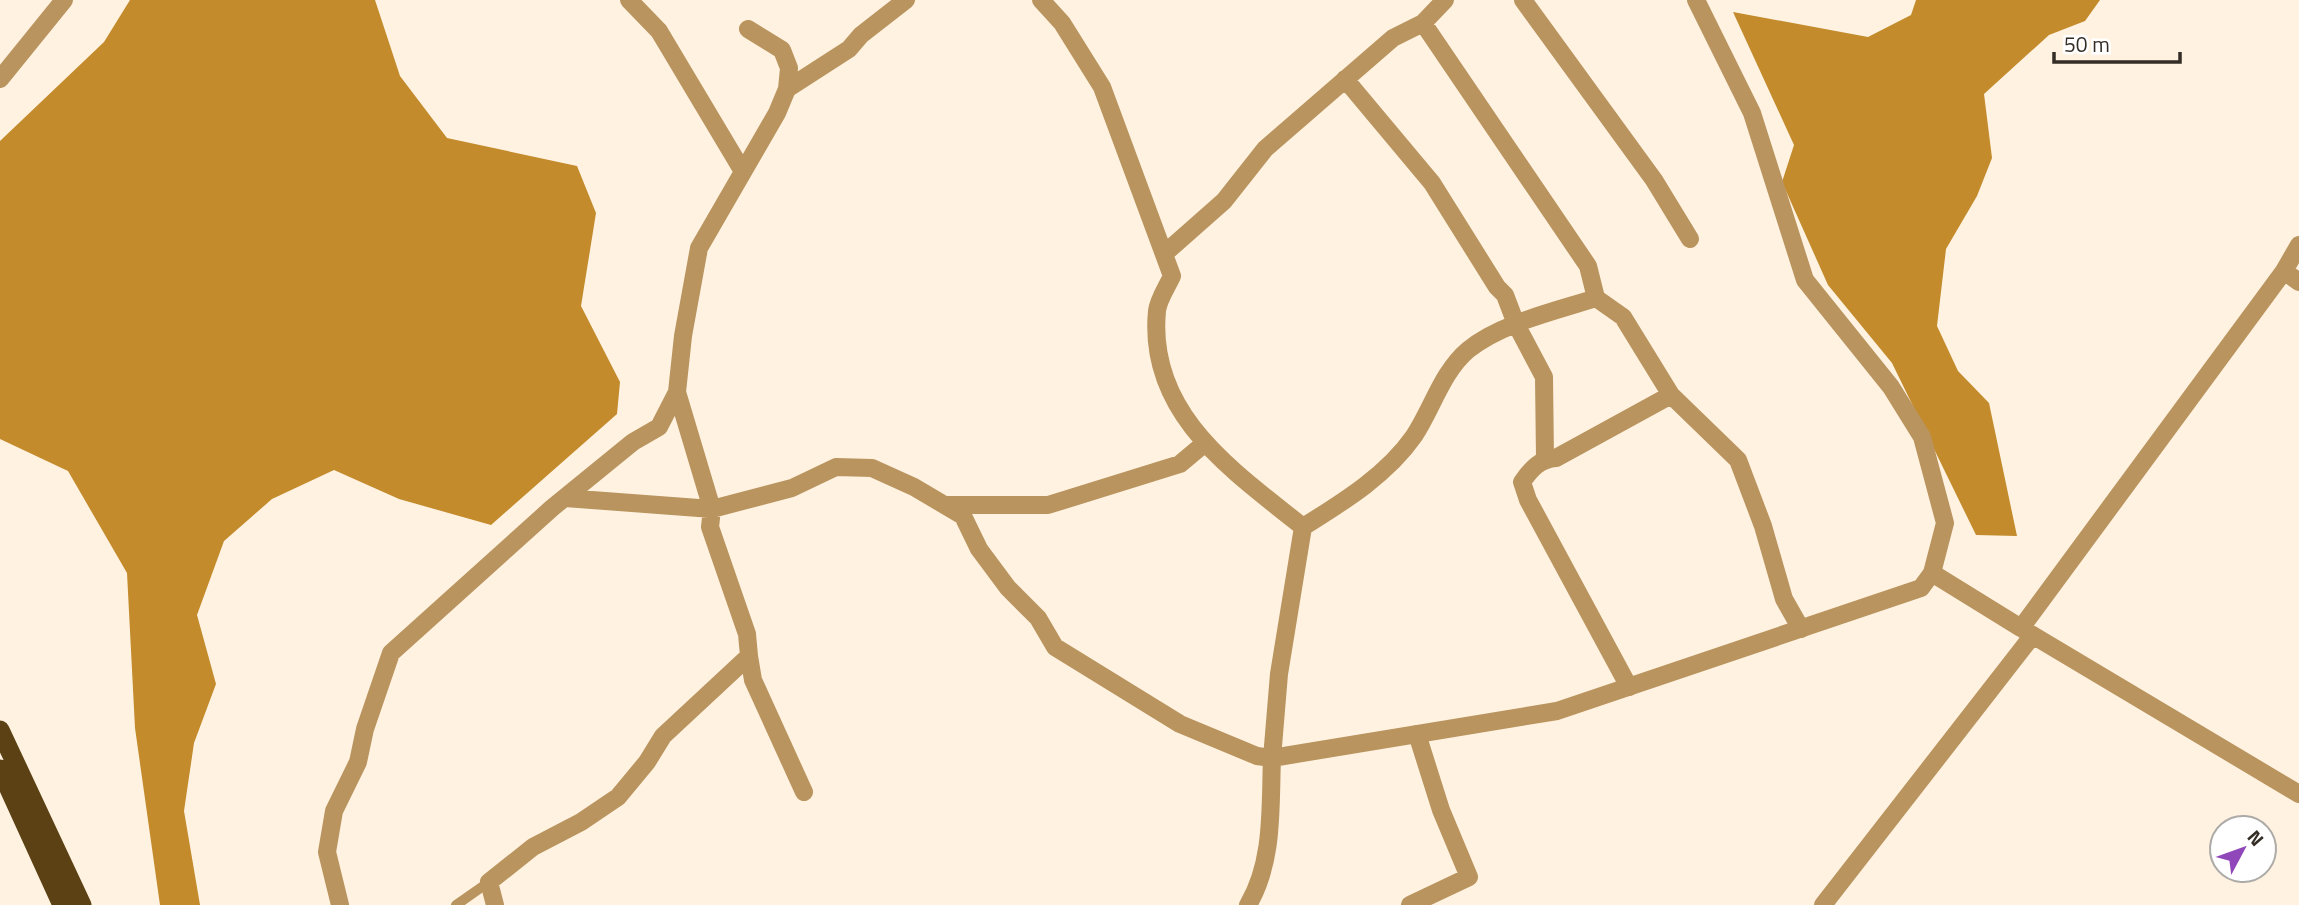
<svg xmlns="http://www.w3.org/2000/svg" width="2299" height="905" font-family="'Titillium Web',sans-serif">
<rect width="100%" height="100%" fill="#fff2e1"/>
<!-- water -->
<path fill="#c38b2c" d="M130,0h245l25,76 47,62 130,28 19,47 -15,93 39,76 -3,32 -126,111 -92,-26 -65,-29 -62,29 -48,42 -27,74 19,69 -22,59 -10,68 16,94h-40l-25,-177 -8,-155 -59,-102 -68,-32v-298l104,-99z
M1916,0h184l-15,21 -36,14 -65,59 8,64 -15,38 -31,53 -9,77 21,45 31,32 28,133 -41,-1 -84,-172 -64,-78 -46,-103 12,-37 -61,-133 135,25 43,-22z"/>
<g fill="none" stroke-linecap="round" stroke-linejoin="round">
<!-- service -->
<path stroke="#b9945e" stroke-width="10" d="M456,905l33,-23"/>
<!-- minor -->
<path stroke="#b9945e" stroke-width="18" d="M629,0l30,31 83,139
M1041,0l21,23 40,64 70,189c-5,11 -14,24 -15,35 -10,103 76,160 146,216
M1523,0l131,180 36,59
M1423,23l165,243 8,32 27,19 48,78 67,65 25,66 21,73 17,30
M1345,79l87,104 65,104 8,8 11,29 28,53 1,82
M787,89l62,-40 12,-14 45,-35
M1164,254l60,-53 41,-52 128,-111 30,-15 22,-23
M2284,271l15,11
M565,498l147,11 80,-21 44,-21 36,1 42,19 49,29 16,33 29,39 30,30 17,29 125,77 77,32 15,2 7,-84 24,-147c40,-25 84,-52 111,-91 18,-27 28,-64 54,-86 33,-27 88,-39 128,-52
M945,505h103l132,-41 25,-21
M1932,573l89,55 263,-357 15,-26
M2024,630l275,164
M749,656l4,24 51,112
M1629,687l-101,-187 -6,-18c9,-13 18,-23 34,-24l115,-63
M340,905l-13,-53 7,-41 24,-49 7,-33 26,-76 161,-145 81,-66 26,-15 18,-35 6,-56 16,-88 78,-135 10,-24 2,-21 -7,-18 -34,-21
M495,905l-6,-23 44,-35 48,-25 37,-25 29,-35 16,-26 86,-80 -2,-22 -37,-107 2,-18 -35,-117
M1410,905l59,-28 -28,-67 -24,-76
M1823,905l210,-270"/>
<!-- tertiary -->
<path stroke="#b9945e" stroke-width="18" d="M0,79l64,-79
M1248,905c26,-44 22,-97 24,-147l285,-47 364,-123 11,-15 13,-50 -23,-86 -31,-50 -86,-107 -53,-167 -56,-113"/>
<!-- trunk -->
<path stroke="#5c4114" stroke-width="19" d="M0,730l82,175
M0,769l62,136"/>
</g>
<!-- north arrow -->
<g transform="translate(2243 849) rotate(49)"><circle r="33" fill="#ffffff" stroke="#adaba8" stroke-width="2"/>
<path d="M0-5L12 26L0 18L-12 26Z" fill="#9047b9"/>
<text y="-10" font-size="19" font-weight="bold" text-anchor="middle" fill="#332d25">N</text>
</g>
<!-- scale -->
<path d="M2054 52v10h126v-10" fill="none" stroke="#332d25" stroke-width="3.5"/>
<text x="2064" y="52" font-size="21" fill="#332d25" stroke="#ffffff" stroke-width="5" paint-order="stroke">50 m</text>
</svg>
